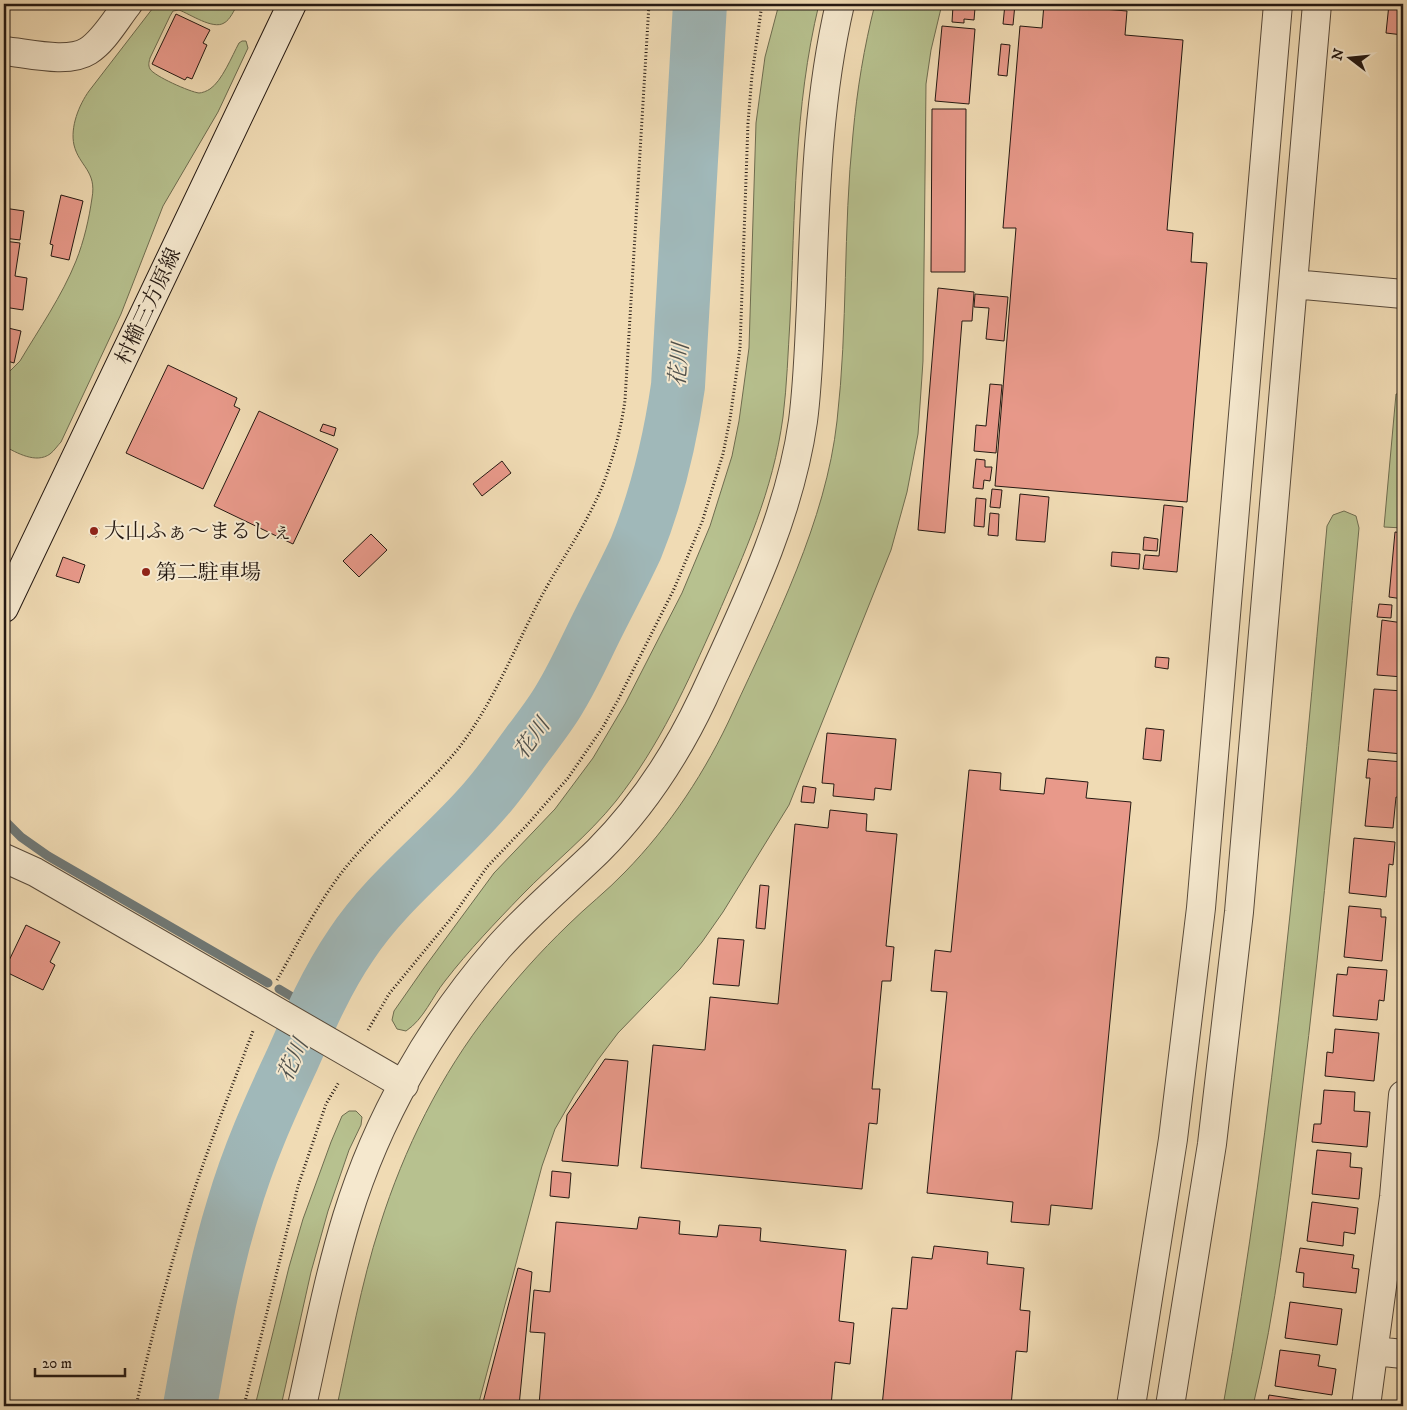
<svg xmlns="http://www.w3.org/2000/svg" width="1407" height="1410" font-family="'IM FELL DW Pica','Noto Serif JP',serif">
<rect width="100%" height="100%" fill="#f0dbb4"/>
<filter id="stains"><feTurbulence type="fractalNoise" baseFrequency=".004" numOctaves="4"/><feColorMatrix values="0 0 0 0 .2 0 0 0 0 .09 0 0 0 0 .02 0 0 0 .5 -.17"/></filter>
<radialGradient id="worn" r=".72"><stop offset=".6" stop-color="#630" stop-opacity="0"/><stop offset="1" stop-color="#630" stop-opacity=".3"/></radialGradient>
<!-- green -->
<path fill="#b7c18f" stroke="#6e6d50" d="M156,4h82c-4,6 -8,16 -14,19 -11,7 -34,-9 -45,-13l-6,1 -3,5 -20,42c-1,4 -2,7 0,11 4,7 40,23 49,24 3,0 8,-2 11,-4 12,-8 22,-33 29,-46l3,-2h4l2,7 -30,64 -55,94 -42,108 -60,128c-3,3 -7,9 -11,12 -14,10 -33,-1 -46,-8v-74l6,-1 10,-10c19,-32 42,-65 56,-100 8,-20 13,-42 16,-63 5,-27 -13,-32 -18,-53 -4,-18 5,-40 15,-54z
M779,4h40c-25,103 -24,210 -29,316 -2,32 -3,65 -7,97 -10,74 -38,135 -67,202 -29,65 -56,126 -100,182 -28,35 -63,62 -94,94 -27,28 -53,55 -77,86 -13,16 -21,38 -39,50l-9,-2 -5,-9 2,-9 30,-43 70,-95 61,-64 38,-51 32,-54 57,-111 28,-67 22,-70 7,-35 10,-73 7,-225 9,-66z
M875,4h67l-11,46 -5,34 -3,277 -5,73 -11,58 -16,58 -102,255 -66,107 -21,30 -22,27 -62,64 -21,28 -23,35 -19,33 -13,37 -64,240h-141c13,-60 24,-122 43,-181 24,-76 61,-151 110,-213 24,-31 50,-60 78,-87 18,-18 39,-34 57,-53 45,-46 81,-101 108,-160 42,-91 93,-191 104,-291 11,-95 6,-192 16,-287 4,-44 11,-87 22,-130z
M1396,394h7v134l-19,-1z
M1344,511l12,5 3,12c-18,193 -35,387 -59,580 -12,98 -24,202 -47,298h-30c52,-291 77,-586 104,-880l6,-11z
M349,1111h7l6,6 -1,8 -12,25 -21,61 -17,61 -30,134h-26l34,-139 14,-48 28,-77 11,-26z"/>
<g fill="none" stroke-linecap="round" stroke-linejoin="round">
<!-- stream -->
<path stroke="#6f7876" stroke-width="9" d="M4,820l17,17 27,19 220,127
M279,989l35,21"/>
<!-- river -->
<path stroke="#a0b8b9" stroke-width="54" d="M190,1406c12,-66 23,-133 43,-198 15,-52 37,-101 60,-150 17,-39 34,-78 58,-113 36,-55 91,-95 134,-145 15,-17 28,-36 42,-55 11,-15 24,-31 33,-47 14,-23 25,-48 37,-72 13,-26 27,-52 39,-78 21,-52 34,-107 42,-162l22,-382"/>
</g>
<!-- building -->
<path fill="#e8998a" stroke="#251912" d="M1005,4h10l-2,21 -10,-1z
M1044,4l83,7 -2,24 58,5 -16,190 26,3 -2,29 16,1 -20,239 -192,-16 21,-258h-13l17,-202 22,2z
M1084,4h37v5l-37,-3z
M1389,4h14v31l-17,-2z
M953,6l22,2 -1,12 -10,-1v4l-12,-1z
M176,14l34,16 -7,13 4,2 -15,34 -5,-2 -2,3 -33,-16z
M942,26l33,3 -6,75 -34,-3z
M1001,44l9,1 -3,31 -9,-1z
M932,109h34l-1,163h-34z
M61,195l22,6 -14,59 -18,-4 2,-11 -3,-1z
M4,208l20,3 -4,29 -16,-2z
M4,241l16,2 -5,33 12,2 -4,32 -19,-3z
M938,288l36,4 -2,29h-10l-17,212 -27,-3z
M975,294l33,3 -4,44 -18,-2 3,-31 -15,-1z
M4,327l17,4 -7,32 -10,-3z
M168,365l69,33 -3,8 6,3 -37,80 -77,-36z
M990,384l12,1 -6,68 -22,-2 2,-26 10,1z
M259,411l79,38 -45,95 -79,-38z
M323,424l13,4 -2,8 -14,-5z
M976,459l9,1v7h7l-2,14 -6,-1 -1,9 -10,-1z
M502,461l9,12 -29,23 -9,-12z
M992,489l10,1 -2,18 -10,-1z
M1020,494l29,3 -4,45 -29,-2z
M976,498l10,1 -2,28 -10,-1z
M1164,505l19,2 -6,65 -34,-3 2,-14 14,1z
M990,513l9,1 -1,22 -10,-1z
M93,526l6,2 -3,9 -6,-2z
M1395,532l8,1v66l-14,-2z
M371,534l16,16 -28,27 -16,-16z
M1144,537l14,2 -1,12 -14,-1z
M1112,552l28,2 -1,15 -28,-3z
M63,557l22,8 -6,18 -23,-7z
M1379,604l13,1 -1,13 -14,-1z
M1382,620l21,3v54l-26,-2z
M1156,657l13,1 -1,11 -13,-2z
M1374,689l29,2v63l-35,-3z
M1146,728l18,2 -3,31 -18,-2z
M827,733l69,6 -5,51 -16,-2 -1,12 -41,-4 1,-12 -12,-1z
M1368,759l35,3v36l-7,-1 -3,31 -28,-2 5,-48h-4z
M969,770l32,3 -1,17 44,4 2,-16 42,4 -2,16 45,4 -39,407 -41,-4 -2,20 -38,-3 2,-20 -86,-9 20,-201 -16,-1 4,-41 16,2z
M803,786l13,2 -2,15 -13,-1z
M830,810l37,4 -1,17 31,3 -11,112 8,1 -3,34h-9l-10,108h8l-3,35 -8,-1 -7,66 -221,-21 12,-123 52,5 5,-53 68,7 17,-180 33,4z
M1354,838l41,4 -2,23 -4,-1 -3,33 -37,-4z
M760,885l9,1 -4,43 -9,-1z
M1349,906l32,3v8h5l-4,44 -38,-4z
M26,925l34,17 -10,20 5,3 -12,25 -39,-19z
M718,938l26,2 -5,46 -26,-2z
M1348,967l39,3 -3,31 -5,-1 -2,20 -44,-4 4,-42 10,1z
M1335,1029l44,4 -5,48 -49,-5 2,-24 6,1z
M605,1059l23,2 -10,105 -56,-5 5,-46z
M1324,1090l31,2 -1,19 16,1 -3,35 -55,-5 2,-18h7z
M1317,1150l34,3 -1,14 12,1 -3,31 -47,-5z
M552,1171l19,2 -2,25 -19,-2z
M1312,1202l46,6 -3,26 -11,-2 -1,14 -36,-5z
M639,1217l41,4 -1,13 38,3 2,-12 42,3 -1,13 86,9 -7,71 15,2 -4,41 -15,-2 -4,44h-308v-2l16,1 6,-72 -15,-1 4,-42 16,2 6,-70 81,7z
M934,1246l54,6 -1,12 37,4 -4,42 10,1 -3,41 -11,-1 -5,55h-129l10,-98 15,1 5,-52 20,2z
M1300,1248l54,7 -2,13 7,1 -3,24 -53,-6 1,-14 -8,-1z
M518,1268l14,4 -13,134h-37z
M1402,1278h1v54l-5,-1z
M1290,1302l52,7 -5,36 -52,-7z
M1280,1350l40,5 -2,11 18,3 -4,26 -57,-9z
M1269,1395l46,7v4h-48z"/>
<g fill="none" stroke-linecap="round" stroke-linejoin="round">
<!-- minor casing -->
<g stroke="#584a3a" stroke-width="30">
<path id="minor" d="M4,51c23,2 64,13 84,0 16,-10 28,-32 40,-47
M4,858l31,14 369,213
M1374,1351l29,3
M302,1406c14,-63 26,-127 45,-189 30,-98 83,-191 151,-269 31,-35 67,-65 100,-97 44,-44 79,-98 105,-153 41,-89 86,-179 100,-277 5,-38 6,-78 8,-116 4,-101 6,-202 29,-301
M1366,1406l28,-209 9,-102"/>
</g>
<!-- tertiary casing -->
<g stroke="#584a3a" stroke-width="30">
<path id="tertiary" d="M1293,284l110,10
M1131,1406l42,-267 28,-231 77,-904
M1170,1406l42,-262 27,-232 78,-908"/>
</g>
<!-- secondary casing -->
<g stroke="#251912" stroke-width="30">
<path id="secondary" d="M4,608l288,-604"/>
</g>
<!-- path -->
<path stroke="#251912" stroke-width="3" stroke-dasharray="1 2.5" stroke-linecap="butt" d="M1403,468l-3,33 3,8
M277,980c23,-40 44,-84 74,-119 33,-39 74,-72 107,-112 34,-44 55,-97 80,-146 20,-39 47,-75 64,-116 11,-28 19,-57 23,-87l24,-396
M368,1030l21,-36 64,-78 34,-49 40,-42 41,-47 35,-51 15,-27 56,-111 28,-67 21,-68 7,-35 10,-71 8,-225 4,-48 10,-71
M136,1406c16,-72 35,-145 58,-215 18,-54 39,-107 59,-160
M244,1406l54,-220 28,-82 13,-22"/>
<!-- minor -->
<use href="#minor" stroke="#f5e8ce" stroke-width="28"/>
<!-- tertiary -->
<use href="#tertiary" stroke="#f5e8ce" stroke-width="28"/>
<!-- secondary -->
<use href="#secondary" stroke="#f5e8ce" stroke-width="28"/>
</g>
<!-- markers -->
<g fill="#8f2418" stroke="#f5e8ce" stroke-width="2">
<circle cx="94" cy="531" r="5"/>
<circle cx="146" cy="572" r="5"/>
</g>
<g text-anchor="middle" stroke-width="4" stroke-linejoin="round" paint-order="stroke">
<!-- street labels -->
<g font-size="21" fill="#251912" stroke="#f5e8ce">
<text transform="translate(148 306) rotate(-65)" y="7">村櫛三方原線</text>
</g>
<!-- poi labels -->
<g font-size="21" fill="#251912" stroke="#f5e8ce" text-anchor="start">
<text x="104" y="538">大山ふぁ～まるしぇ</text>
<text x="156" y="579">第二駐車場</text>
</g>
<!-- water labels -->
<g font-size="22" font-style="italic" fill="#50514c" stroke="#f5e8ce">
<text transform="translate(678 365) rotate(-85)" y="8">花川</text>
<text transform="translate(531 738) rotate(-54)" y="8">花川</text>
<text transform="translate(292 1060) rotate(-66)" y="8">花川</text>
</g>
</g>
<!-- margin -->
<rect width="1407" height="1410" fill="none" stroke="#f0dbb4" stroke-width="20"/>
<rect x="5" y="5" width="1397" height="1400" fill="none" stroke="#251912" stroke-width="2.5"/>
<rect x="10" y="10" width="1387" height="1390" fill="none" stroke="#251912"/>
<!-- north arrow -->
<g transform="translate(1350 58) rotate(286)" stroke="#f5e8ce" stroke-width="4" paint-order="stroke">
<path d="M0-4L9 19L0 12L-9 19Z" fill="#251912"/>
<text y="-8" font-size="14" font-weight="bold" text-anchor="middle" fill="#251912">N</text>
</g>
<!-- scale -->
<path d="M35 1368v8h90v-8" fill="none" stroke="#251912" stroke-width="2.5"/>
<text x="42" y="1368" font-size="15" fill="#251912" stroke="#f5e8ce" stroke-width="4" paint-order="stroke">20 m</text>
<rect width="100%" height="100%" filter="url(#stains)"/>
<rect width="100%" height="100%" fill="url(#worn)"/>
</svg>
